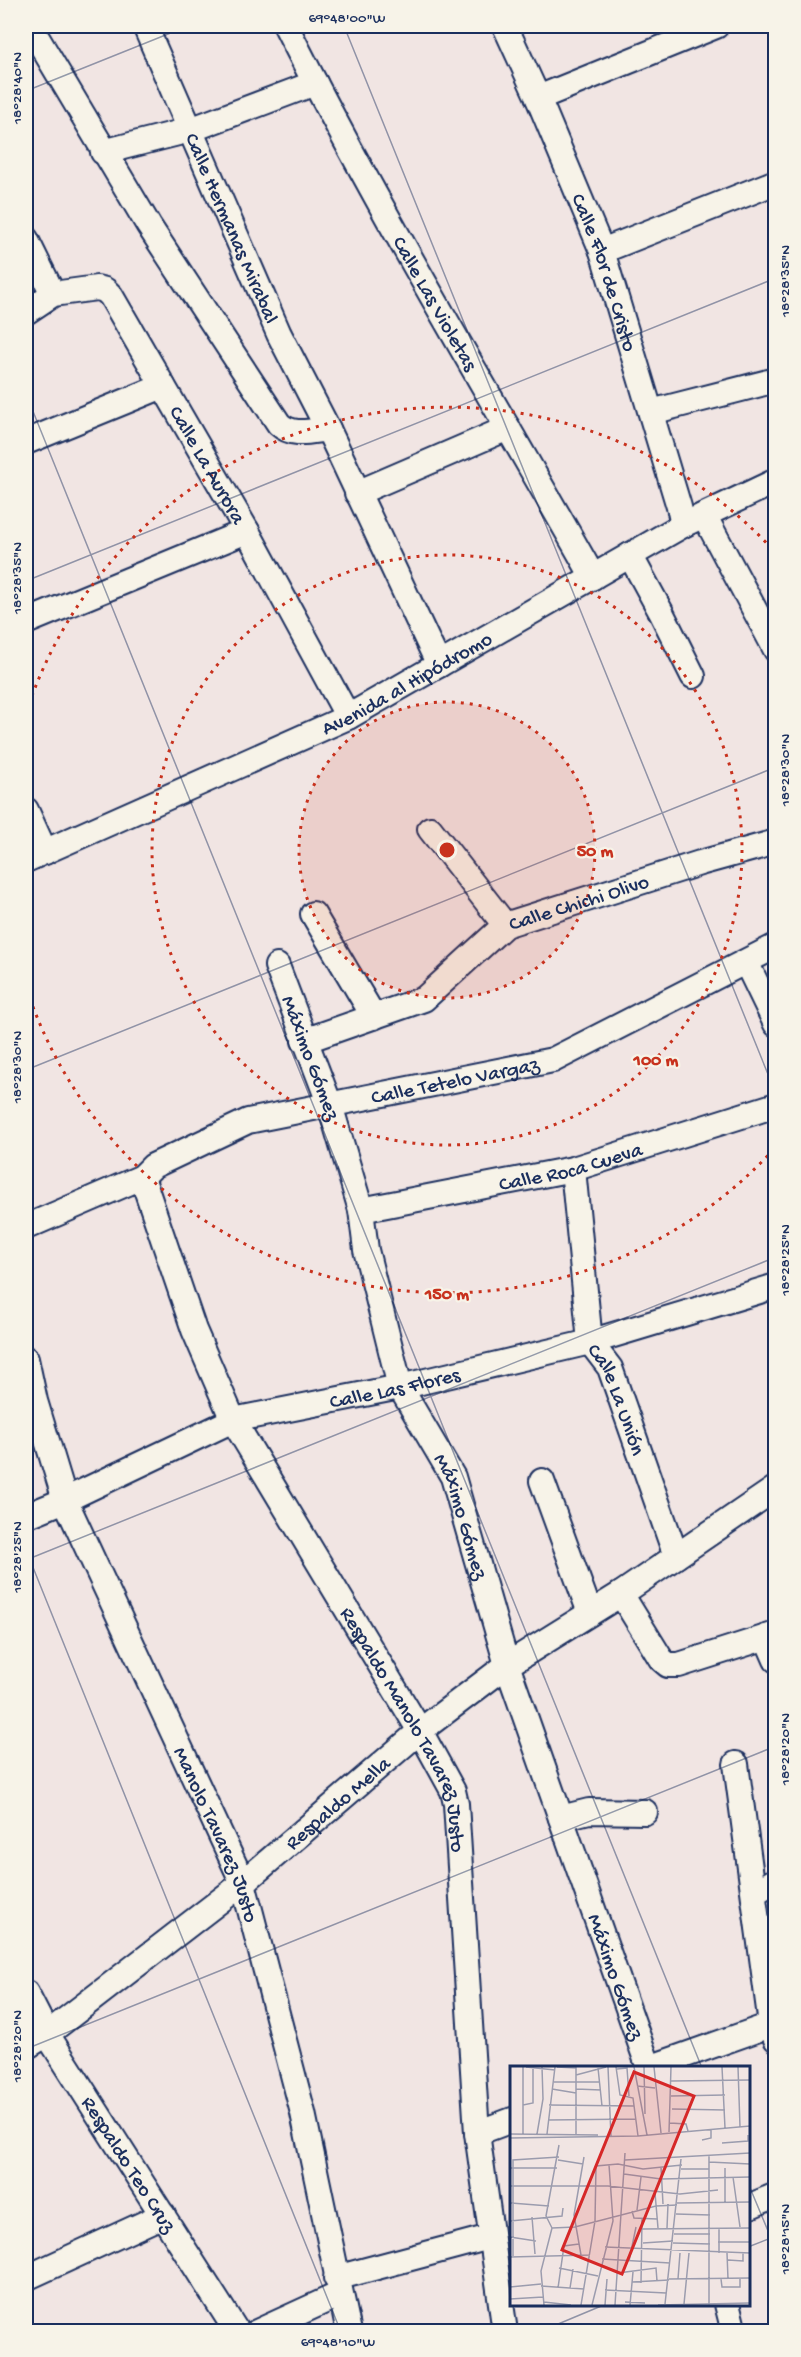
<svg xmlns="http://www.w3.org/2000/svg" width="801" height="2357" font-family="'Gochi Hand',sans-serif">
<rect width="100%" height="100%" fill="#f1e5e3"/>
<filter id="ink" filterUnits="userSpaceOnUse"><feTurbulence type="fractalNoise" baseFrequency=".0167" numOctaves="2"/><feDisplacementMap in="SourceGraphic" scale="12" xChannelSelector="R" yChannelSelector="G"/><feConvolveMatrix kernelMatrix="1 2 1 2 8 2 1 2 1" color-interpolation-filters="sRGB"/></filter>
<g filter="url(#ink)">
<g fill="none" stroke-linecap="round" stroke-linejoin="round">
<!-- minor casing -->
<g stroke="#1b2f5e" stroke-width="28">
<g id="minor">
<path d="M30,26l119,200 130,198c14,13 31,7 49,5l111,236"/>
<path id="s1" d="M145,26l134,308 49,95"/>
<path id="s2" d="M286,26c94,188 204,368 307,551"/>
<path id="s3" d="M505,26l33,72 64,153 77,256 4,18"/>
<path d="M538,98l178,-72"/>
<path d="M103,152l87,-22 125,-47"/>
<path d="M26,239l27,55"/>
<path d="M602,251l174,-69"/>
<path id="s4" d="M26,312l27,-18 44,-6 8,2 6,6 136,235 101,186"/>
<path d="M651,412l125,-32"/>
<path d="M26,442l137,-56"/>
<path d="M357,493l151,-65"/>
<path d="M704,515l72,135"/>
<path d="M630,555l31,57 32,64"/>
<path d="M26,622l221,-91"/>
<path d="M26,810l19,42"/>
<path d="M430,829l75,96"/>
<path id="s5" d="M26,860l322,-143 335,-192 93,-44"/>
<path d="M313,914l61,103"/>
<path d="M746,962l30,62"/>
<path id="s6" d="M277,966l53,139 31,105 5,40 34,137 53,90 54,188 142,403"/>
<path id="s7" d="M304,1041l120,-42 81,-74 195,-62 76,-21"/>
<path id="s8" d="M573,1169l17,173 20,26 66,188"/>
<path id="s9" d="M142,1177l52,153 39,90 187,311 33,60 3,13 21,329 28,199"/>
<path id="s10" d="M361,1210l212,-41 203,-64"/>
<path id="s11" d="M26,1227l116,-50 11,-11 95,-45 305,-61 223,-114"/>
<path id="s12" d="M26,1359l9,42 30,99 178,383 60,230 46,219"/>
<path d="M542,1481l48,132"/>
<path id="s13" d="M26,1516l39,-16 168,-80 167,-33 190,-45 186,-56"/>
<path d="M621,1594l40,65 7,6h11l97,-31"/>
<path d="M766,1637l10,23"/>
<path d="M736,1764l35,261 5,14"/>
<path d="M561,1818l28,-7 56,1"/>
<path d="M754,1893l22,-13"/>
<path id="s14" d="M26,1993l21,41 190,298"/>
<path id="s15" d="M26,2047l21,-13 196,-151 177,-152 87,-66 114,-71 155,-106"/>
<path d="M649,2068l127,-45"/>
<path d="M477,2133l35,-13"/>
<path d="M748,2207l28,-12"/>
<path d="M26,2278l137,-63"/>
<path d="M336,2278l154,-41"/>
<path d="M727,2304l7,28"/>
<path d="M257,2332l83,-38"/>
</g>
</g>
<!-- minor -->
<use href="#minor" stroke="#f7f3e8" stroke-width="24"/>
</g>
</g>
<!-- ticks -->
<path fill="none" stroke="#1b2f5e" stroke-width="1.5" stroke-opacity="0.45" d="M344,26l432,1068M26,91l162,-65M26,394l676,1674M26,581l750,-303M26,1070l750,-303M26,1550l315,782M26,1560l750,-303M26,2049l750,-303M748,2183l28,67M748,2247l28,-11M539,2332l67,-28"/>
<!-- distance rings -->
<circle cx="447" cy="850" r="148" fill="#c8321e" fill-opacity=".12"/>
<g fill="none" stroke="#c8321e" stroke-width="3" stroke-dasharray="3 6">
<circle cx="447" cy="850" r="148"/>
<circle cx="447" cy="850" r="295"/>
<path d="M774 1149A443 443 0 0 1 26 987M26 713A443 443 0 0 1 774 551"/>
</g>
<g text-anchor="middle" stroke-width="4.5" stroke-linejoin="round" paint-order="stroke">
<!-- street labels -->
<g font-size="21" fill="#1b2f5e" stroke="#f7f3e8">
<text dy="7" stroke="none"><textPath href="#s1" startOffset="220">Calle Hermanas Mirabal</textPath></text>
<text dy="7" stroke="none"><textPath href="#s3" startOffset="266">Calle Flor de Cristo</textPath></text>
<text dy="7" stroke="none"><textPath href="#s2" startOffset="315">Calle Las Violetas</textPath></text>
<text dy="7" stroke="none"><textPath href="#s4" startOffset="288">Calle La Aurora</textPath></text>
<text dy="7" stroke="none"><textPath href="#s5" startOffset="420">Avenida al Hipódromo</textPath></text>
<text dy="7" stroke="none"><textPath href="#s7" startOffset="314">Calle Chichi Olivo</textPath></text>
<text dy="7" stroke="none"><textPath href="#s6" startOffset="98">Máximo Gómez</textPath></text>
<text dy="7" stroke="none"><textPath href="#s11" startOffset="458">Calle Tetelo Vargaz</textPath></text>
<text dy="7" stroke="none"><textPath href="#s10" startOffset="214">Calle Roca Cueva</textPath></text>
<text dy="7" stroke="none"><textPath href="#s13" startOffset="393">Calle Las Flores</textPath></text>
<text dy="7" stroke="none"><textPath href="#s8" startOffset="238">Calle La Unión</textPath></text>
<text dy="7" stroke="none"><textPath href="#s6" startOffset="584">Máximo Gómez</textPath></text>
<text dy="7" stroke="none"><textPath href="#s9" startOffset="616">Respaldo Manolo Tavarez Justo</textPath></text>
<text dy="7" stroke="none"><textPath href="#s15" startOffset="396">Respaldo Mella</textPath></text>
<text dy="7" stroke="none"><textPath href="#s12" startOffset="514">Manolo Tavarez Justo</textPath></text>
<text dy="7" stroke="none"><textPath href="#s6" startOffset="1070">Máximo Gómez</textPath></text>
<text dy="7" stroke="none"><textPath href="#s14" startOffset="200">Respaldo Teo Cruz</textPath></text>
</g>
</g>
<!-- overview -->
<g transform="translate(510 2066)">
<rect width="240" height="240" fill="#f1e5e3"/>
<path fill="none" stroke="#9b9cae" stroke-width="1.5" d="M16,1l29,3M47,1l19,1M98,1l3,70M106,1l4,28 13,3 5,38M124,1l13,68M134,1l1,47M144,1l7,66M212,1l3,61M228,1l2,60M88,2l4,38M107,3l10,-1 2,28M66,9l30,-8M161,15l79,-1M44,16h46M127,20l18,2M42,23l24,4M66,23l25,1M161,30l54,-1M13,39l10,-2v-34M39,39l85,1M162,43l53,1M38,54l88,-1M160,57l16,1 2,7M159,66l2,-65M0,68l88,1M13,68v-67M27,68l6,-35 -1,-32M37,68l8,-67M66,68v-67M0,72l128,-2 112,-10M192,74l9,-2v-9M212,77l26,-2v-6M48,94l25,4M115,94l125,-7M199,96l41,2M151,101l2,37M1,102h46M215,102v34M171,103h28M114,108l37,5 89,-2M223,111l7,50M0,120h98l72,8 38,-4M145,127l3,35M1,137l38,3M167,137l73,-1M127,144l4,-33M122,145l2,7 23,1M166,148l34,1M22,151l3,37M0,155l52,-5 1,-8M42,162l23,-1 81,-21 21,-1M157,162l1,-24M132,163l108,-1M164,168h36M0,171l26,4M208,176h32M133,177l30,-2M163,177l37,1M95,181l145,6M209,187v-25M217,187l1,26M71,189l-7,-40 10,-58M3,190v-96l46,-3M0,191l80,-2M92,193l68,4M218,194l15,1v-8M119,195l7,-34M49,202l39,8M108,207l38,-5 1,13M159,213l81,-1M168,213l2,-26M211,213l1,8h18v-8M122,216l37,-2M131,217l1,-64M31,220l43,3M0,221l31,-3M48,222l6,-42 15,-2M60,222l3,-19M95,224l61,3M0,233l33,-2M34,236l27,3M115,236l20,1M155,238l16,-145M174,238l5,-51M34,239l-3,-34 11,-43 -6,-12 13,-71M71,239l14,-84 1,-55 22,-2 25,5 39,-4M82,239l21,-84 -4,-56M95,239l2,-26M105,239l10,-152M120,239l3,-33M148,239l92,-2M199,239v-150"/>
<path fill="#d62828" fill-opacity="0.15" stroke="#d62828" stroke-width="3" d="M124,6l60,24 -72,178 -60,-24z"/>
<rect width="240" height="240" fill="none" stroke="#1b2f5e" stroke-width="3"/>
</g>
<circle cx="447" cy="850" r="9" fill="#c8321e" stroke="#f7f3e8" stroke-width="3"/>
<g font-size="18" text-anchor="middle" font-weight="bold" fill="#c8321e" stroke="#f7f3e8" stroke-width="4.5" stroke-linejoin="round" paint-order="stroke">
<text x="595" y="856">50 m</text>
<text x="656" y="1065">100 m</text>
<text x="447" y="1299">150 m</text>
</g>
<!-- margin -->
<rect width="801" height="2357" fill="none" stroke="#f7f3e8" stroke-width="66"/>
<rect x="33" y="33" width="735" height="2291" fill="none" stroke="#1b2f5e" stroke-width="2"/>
<g font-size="15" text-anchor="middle" fill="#1b2f5e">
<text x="347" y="22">69°48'00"W</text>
<text transform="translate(16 88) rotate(-90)" y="5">18°28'40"N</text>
<text transform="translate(784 281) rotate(-90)" y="5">18°28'35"N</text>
<text transform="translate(16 578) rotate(-90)" y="5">18°28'35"N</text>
<text transform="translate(784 770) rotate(-90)" y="5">18°28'30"N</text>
<text transform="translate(16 1067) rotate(-90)" y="5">18°28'30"N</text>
<text transform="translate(784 1260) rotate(-90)" y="5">18°28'25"N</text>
<text transform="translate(16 1557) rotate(-90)" y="5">18°28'25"N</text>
<text transform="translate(784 1749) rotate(-90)" y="5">18°28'20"N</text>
<text transform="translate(16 2046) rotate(-90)" y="5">18°28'20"N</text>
<text transform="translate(784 2239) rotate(-90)" y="5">18°28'15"N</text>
<text x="338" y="2346">69°48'10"W</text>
</g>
</svg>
